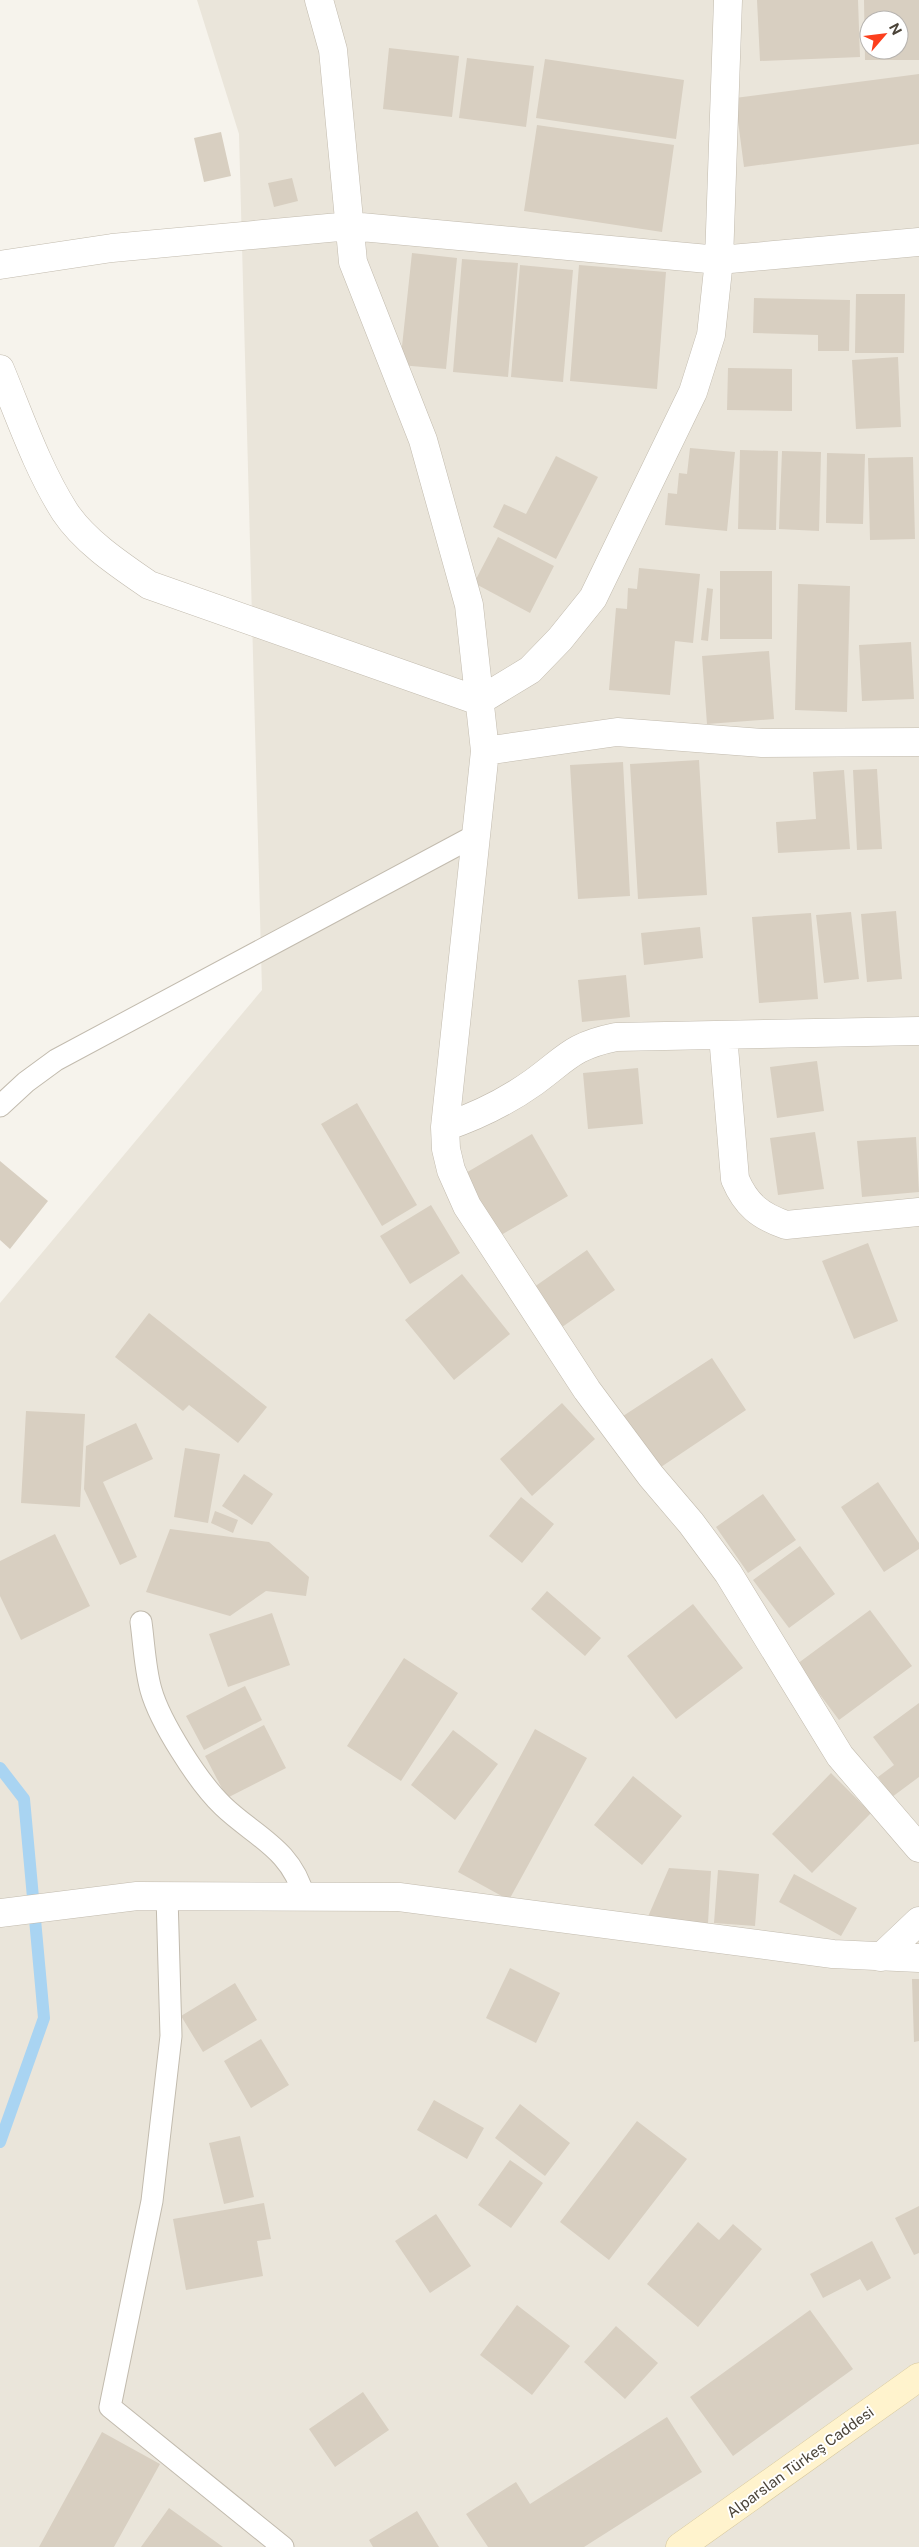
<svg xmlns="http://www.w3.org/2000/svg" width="919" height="2547" font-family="'Public Sans',sans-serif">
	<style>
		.residential { fill: #eae5da; fill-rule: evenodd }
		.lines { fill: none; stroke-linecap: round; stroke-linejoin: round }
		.stream { stroke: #a9d4f2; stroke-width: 12 }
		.building { fill: #d8cfc1; fill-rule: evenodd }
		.service-casing { stroke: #c2bbae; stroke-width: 23 }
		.minor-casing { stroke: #c2bbae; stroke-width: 29 }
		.secondary-casing { stroke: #d6c79b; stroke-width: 29 }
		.service { stroke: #fff; stroke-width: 21 }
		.minor { stroke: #fff; stroke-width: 28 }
		.secondary { stroke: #fff3cd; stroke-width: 28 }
		.labels { text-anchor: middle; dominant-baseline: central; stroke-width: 4; stroke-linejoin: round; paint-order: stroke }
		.street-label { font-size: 15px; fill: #4b4439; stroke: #fff }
	</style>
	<rect width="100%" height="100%" fill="#f6f3ec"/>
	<path class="residential" d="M197,0H919V2547H0V1303L262,990L239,134ZM869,20H899V50H869Z"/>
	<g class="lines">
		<path class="stream" d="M0,1768L24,1799L44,2018L0,2142"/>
	</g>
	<path class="building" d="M757,0H858L860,57L760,61Z
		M864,0H919V60H865ZM869,20H899V50H869Z
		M389,48L459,56L452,117L383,109Z
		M467,58L534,66L526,127L459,118Z
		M545,59L684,80L676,139L536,118Z
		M919,74V144L744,167L735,98Z
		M537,125L674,145L662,232L524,211Z
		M221,132L231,176L204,182L194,138Z
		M292,178L298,201L274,207L268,183Z
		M412,253L457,258L446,369L400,365Z
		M462,259L518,263L508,377L453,372Z
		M520,265L573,270L563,382L511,377Z
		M579,265L666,272L657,389L570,381Z
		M856,294H905L904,353H855Z
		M754,298L850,300L849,351H818V335L753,333Z
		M898,357L901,427L856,429L852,360Z
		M728,368L792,369V411L727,410Z
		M690,448L735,452L727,531L665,525L668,493L677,494L679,473L687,474Z
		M740,450L778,451L776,530L738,529Z
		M782,451L821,452L819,531L779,529Z
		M827,453L865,454L863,524L826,523Z
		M556,456L598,477L556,559L493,527L504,504L526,514Z
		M913,457L915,539L870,540L868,458Z
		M498,537L554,566L530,613L474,583Z
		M639,568L700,574L693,643L675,641L670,695L609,690L616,608L627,609L628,588L637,589Z
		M720,571H772V639H720Z
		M798,584L850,586L847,712L795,710Z
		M707,588L713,589L708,641L701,640Z
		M911,642L914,699L862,701L859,645Z
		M769,651L774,719L707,724L702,656Z
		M699,760L707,895L638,899L630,764Z
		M623,762L630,896L578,899L570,765Z
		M877,769L882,849L857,850L853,770Z
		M844,770L850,849L778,853L776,822L816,819L813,772Z
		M896,911L902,979L867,982L861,914Z
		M851,912L859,979L824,983L816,915Z
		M811,913L818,999L759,1003L752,917Z
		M700,927L703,958L644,965L641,933Z
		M626,975L630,1017L582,1022L578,980Z
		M817,1061L824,1111L777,1118L770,1067Z
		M638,1068L643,1124L588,1129L583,1073Z
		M357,1103L417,1205L382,1226L321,1124Z
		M815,1132L824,1189L778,1195L770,1138Z
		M532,1134L568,1196L496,1238L459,1177Z
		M916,1137L919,1192L862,1197L857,1141Z
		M0,1161L48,1201L10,1249L0,1240Z
		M431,1205L460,1253L410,1284L380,1236Z
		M868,1243L898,1321L854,1339L822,1261Z
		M587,1250L615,1290L555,1332L527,1292Z
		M462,1274L510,1334L454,1380L405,1320Z
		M149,1313L267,1407L238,1443L189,1405L183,1411L115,1357Z
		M712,1358L746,1410L655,1471L620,1418Z
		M562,1403L595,1439L532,1496L500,1459Z
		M26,1411L85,1414L80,1507L21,1503Z
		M136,1423L153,1459L103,1482L137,1557L120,1565L84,1489L86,1446Z
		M185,1448L220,1454L208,1523L174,1517Z
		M244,1474L273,1494L252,1525L222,1506Z
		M878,1482L919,1543V1549L884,1572L841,1507Z
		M763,1494L796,1540L748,1573L716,1527Z
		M521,1497L554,1524L522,1563L489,1536Z
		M215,1511L238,1520L233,1533L211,1523Z
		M170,1529L269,1542L309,1577L306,1596L266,1591L230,1616L146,1592Z
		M55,1534L90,1606L21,1640L0,1596V1561Z
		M800,1546L835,1594L789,1628L753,1580Z
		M547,1591L601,1638L585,1656L531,1609Z
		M693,1604L743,1668L676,1719L627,1656Z
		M870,1610L912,1666L839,1720L797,1664Z
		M272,1613L290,1665L228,1687L209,1634Z
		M404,1658L458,1693L401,1781L347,1746Z
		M245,1686L262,1720L204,1750L186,1716Z
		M919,1703V1777L892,1797L878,1777L894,1765L873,1737Z
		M264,1725L286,1768L227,1798L205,1756Z
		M535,1729L587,1758L509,1900L458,1872Z
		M453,1730L498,1764L455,1820L411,1785Z
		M831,1773L871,1813L812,1873L772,1834Z
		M633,1776L682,1816L642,1865L594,1825Z
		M669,1868L711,1871L708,1923L647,1919Z
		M718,1870L759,1874L755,1926L714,1923Z
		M794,1874L857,1908L841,1936L779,1902Z
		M510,1968L560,1993L536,2043L486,2018Z
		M912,1979H919V2041L914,2042Z
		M235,1983L257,2020L203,2052L181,2016Z
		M261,2039L289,2085L251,2108L224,2061Z
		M434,2100L484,2128L467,2159L417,2130Z
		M520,2104L570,2143L545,2176L495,2138Z
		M637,2121L687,2159L609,2260L560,2222Z
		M240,2136L254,2197L224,2204L209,2143Z
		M510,2160L543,2183L511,2228L478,2205Z
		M264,2203L271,2239L257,2241L263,2276L186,2290L173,2219Z
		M919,2206V2253L914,2255L895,2218Z
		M436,2214L471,2266L430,2293L395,2241Z
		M698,2222L719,2240L733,2224L762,2249L698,2327L647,2284Z
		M872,2241L891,2278L867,2291L860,2279L823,2298L810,2274Z
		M517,2305L570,2346L532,2395L480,2355Z
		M810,2310L853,2369L733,2456L690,2397Z
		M616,2326L658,2363L625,2399L584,2362Z
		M363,2392L389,2430L335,2467L309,2429Z
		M667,2417L702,2472L584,2547H488L466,2514L516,2482L530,2504Z
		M102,2432L160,2464L114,2547H39Z
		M169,2508L223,2547H141Z
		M417,2511L439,2547H373L369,2540Z"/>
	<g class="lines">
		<g class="service-casing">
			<path id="service" d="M0,1106L26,1082L56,1060L476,835
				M141,1622C144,1644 145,1669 151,1690C160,1722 198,1782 223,1806C254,1836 292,1849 304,1897
				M167,1896L171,2036L152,2201L110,2407L283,2547"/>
		</g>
		<g class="minor-casing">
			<path id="minor" d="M319,0L333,50L353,262L423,440L469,605L485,751L445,1127L446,1149L451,1170L467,1206L587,1390L651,1476L691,1523L728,1573L840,1756L919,1848
				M0,265L112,248L350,226L719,260L919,242
				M0,369C20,417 37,468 65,512C85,542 120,565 149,585L479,701L530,670L560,639L593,598L693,392L711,335L719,260L728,0
				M485,751L617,732L762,743L919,742
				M723,1035L735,1179C746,1205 760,1216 786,1225L919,1212
				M445,1127C477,1116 506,1102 534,1082C567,1058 572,1046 616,1037L919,1031
				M0,1913L137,1896L399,1897L833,1954L919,1958
				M881,1957L919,1921"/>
		</g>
		<g class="secondary-casing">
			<path id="secondary" d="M680,2547L919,2377"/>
		</g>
		<use href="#service" class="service"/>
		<use href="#minor" class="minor"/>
		<use href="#secondary" class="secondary"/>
	</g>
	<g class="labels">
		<g class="street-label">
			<text transform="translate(800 2462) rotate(-36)">Alparslan Türkeş Caddesi</text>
		</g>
	</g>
	<g transform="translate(884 35) rotate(62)"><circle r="24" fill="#ffffff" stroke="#b7b4b0"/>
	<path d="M0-4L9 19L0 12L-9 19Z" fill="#fc3f1d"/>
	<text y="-8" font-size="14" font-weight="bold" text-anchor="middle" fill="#4b4439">N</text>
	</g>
</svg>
